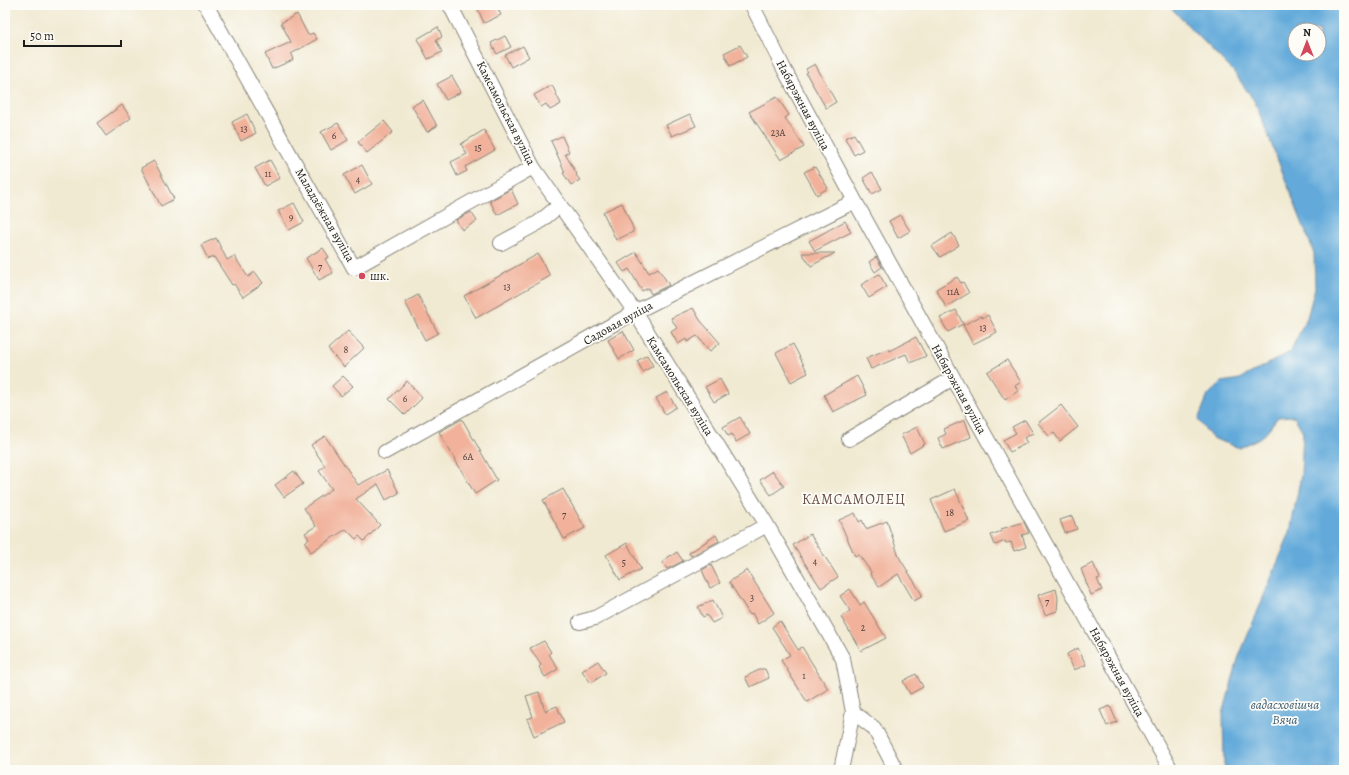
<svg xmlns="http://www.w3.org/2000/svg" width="1349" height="775" font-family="Alegreya,serif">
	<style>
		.water { fill: #64aada; stroke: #40637b; fill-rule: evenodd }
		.building { fill: #f1b19a }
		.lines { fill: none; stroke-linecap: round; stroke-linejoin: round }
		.minor-casing { stroke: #868378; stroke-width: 16 }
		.minor { stroke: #fff; stroke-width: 14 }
		.poi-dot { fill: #d1495b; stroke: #fdfcf7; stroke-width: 1.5 }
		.labels { text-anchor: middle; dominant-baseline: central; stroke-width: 3.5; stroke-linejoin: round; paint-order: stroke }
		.number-label { font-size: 10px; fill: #51413c }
		.street-label { font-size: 12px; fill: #1c1c1c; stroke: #fdfcf7 }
		.poi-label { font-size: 12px; fill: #1c1c1c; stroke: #fdfcf7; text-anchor: start }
		.water-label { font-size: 13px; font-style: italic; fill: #3c5c71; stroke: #fdfcf7 }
		.quarter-label { font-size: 14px; letter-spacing: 1px; fill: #675048; stroke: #fdfcf7 }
	</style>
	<rect width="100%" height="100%" fill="#fdfcf7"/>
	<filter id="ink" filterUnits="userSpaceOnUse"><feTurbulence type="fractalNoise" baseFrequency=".025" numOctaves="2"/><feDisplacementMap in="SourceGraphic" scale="8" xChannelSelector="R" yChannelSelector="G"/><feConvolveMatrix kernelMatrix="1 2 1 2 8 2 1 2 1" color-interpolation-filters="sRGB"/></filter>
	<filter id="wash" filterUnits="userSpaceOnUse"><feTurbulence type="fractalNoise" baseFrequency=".012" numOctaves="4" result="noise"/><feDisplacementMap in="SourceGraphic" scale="16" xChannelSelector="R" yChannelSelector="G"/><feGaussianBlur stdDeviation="0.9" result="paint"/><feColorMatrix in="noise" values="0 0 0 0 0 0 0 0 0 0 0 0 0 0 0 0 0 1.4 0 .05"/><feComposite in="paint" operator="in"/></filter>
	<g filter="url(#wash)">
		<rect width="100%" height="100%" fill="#f1ead3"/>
		<path class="water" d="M1168,5H1344V770H1226L1224,765L1223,714L1238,659L1290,532L1301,475L1303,432L1294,416L1278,417L1263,436L1240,448L1212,438L1198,420L1208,395L1222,382L1240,379L1290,352L1307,318L1315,288L1314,253L1255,102L1233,71ZM1295,30H1319V54H1295Z"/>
		<g id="blocks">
			<path class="building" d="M476,5H496L501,15L484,23Z
				M297,14L308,35L313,33L317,39L291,54L293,60L272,69L265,54L291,42L281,23Z
				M438,27L442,37L436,40L442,52L428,59L417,39Z
				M505,36L511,47L497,54L491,43Z
				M740,45L747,57L730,66L724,53Z
				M523,46L529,57L511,67L505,55Z
				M815,64L836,102L826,108L806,73L808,72L806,69Z
				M452,76L461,92L446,100L437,84Z
				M552,85L561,104L550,110L546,104L541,107L534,95Z
				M777,97L789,115L785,118L804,147L781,160L749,112Z
				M423,100L437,126L427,132L412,106Z
				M122,105L131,118L106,136L97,123Z
				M247,114L256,133L241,141L232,122Z
				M690,114L696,126L672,136L666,125Z
				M384,121L393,132L367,153L358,142Z
				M338,123L348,140L331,150L321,132Z
				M484,130L495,150L465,167L467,171L457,176L451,162L467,154L461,144Z
				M854,134L863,150L854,155L845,138Z
				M562,136L569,152L565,154L577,174L576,175L580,180L571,185L563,173L565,172L551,141Z
				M270,160L280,178L265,186L255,168Z
				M154,161L174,199L161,206L141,168Z
				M362,165L372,184L355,194L344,175Z
				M815,167L828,188L817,195L804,172Z
				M872,172L882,189L872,194L863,178Z
				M511,189L518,204L497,215L490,201Z
				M294,203L304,222L289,230L278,211Z
				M622,203L633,228V232L616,240L603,212Z
				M471,212L477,221L462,230L456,220Z
				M900,215L910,231L898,238L889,221Z
				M845,221L851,232L815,251L809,241Z
				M952,233L959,245L940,257L932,246Z
				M216,238L227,260L234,256L248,277L255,272L263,283L243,297L234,284L232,285L214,257L208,259L201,245Z
				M323,248L329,257L325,259L333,273L319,280L306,258Z
				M636,252L649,273L658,268L669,285L651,294L648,288L642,291L629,269L624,272L618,263Z
				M802,253H835L811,266Z
				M538,254L550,276L476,318L464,296Z
				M876,257L882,267L875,272L869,262Z
				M879,274L887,287L869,298L861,285Z
				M957,277L961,283L963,282L969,293L946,307L936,289Z
				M418,295L438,333L425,340L405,302Z
				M693,308L700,320L720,343L710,351L697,336L687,342L686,339L678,344L671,332L677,328L671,318Z
				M956,310L963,324L948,332L940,318Z
				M988,315L997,332L973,344L963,325L981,316L982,318Z
				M348,331L364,348L344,367L328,349Z
				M623,331L634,350L619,359L608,340Z
				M916,337L926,356L910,363L906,354L871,369L866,358L888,349L889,351Z
				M793,344L808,373L791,382L776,353Z
				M647,355L653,366L643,372L637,361Z
				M1007,360L1021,382L1015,386L1018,391L1005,400L987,372Z
				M343,376L353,386L341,396L332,386Z
				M857,376L867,395L833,412L824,395Z
				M720,379L728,394L714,402L705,387Z
				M407,381L422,398L405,415L389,399Z
				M667,392L676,407L665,414L656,398Z
				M1061,405L1078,427L1060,441L1054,433L1049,436L1038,423Z
				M740,417L750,434L736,442L732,434L728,436L723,427Z
				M462,419L497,480L475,494L439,432Z
				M965,420L971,437L943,449L938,438L946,434L944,429Z
				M1025,420L1033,433L1024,438L1027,443L1010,452L1003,440L1016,433L1012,427Z
				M917,427L925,444L910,453L901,435Z
				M325,436L358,485L387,470L399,493L386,500L378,484L356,499L380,525L364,541L359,536L356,539L346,529L311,552L305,542L309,539L305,533L316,526L304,508L332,489L319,471L325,466L311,445Z
				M294,471L303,484L284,497L275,485Z
				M773,471L784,486L771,495L760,480Z
				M563,489L585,528L564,539L543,500Z
				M955,489L969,521L944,531L931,500Z
				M855,513L859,522L862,520L866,529L887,521L899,557L923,596L914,601L898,574L879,587L870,574L871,572L859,555L855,556L839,520Z
				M1072,516L1077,529L1065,533L1060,520Z
				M1024,522L1029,533L1022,535L1026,547L1014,551L1011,542L1006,543L1005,541L995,545L991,535L1002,531L1001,529Z
				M810,534L838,577L821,588L793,545Z
				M716,535L719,541L691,556L689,553Z
				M627,543L641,569L620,580L606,555Z
				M677,552L683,561L667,569L662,562L670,555L671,556Z
				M1093,563L1100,578L1097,579L1102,590L1091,595L1081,569Z
				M711,565L720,583L710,588L702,570Z
				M747,570L774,613L758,624L752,613L750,615L729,582Z
				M850,589L860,605L864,602L886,638L861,651L841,617L850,611L840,596Z
				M1056,589L1058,598L1057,611L1045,615L1038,595Z
				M713,600L722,618L712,623L707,615L703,617L698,607Z
				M780,621L798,650L802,647L828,689L807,702L781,660L790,655L772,627Z
				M544,641L551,652L549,654L558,669L545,677L539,667L541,665L530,648Z
				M1078,648L1086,665L1074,670L1067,654Z
				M598,661L606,673L591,683L582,671Z
				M761,669H765L769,678L750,687L745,677Z
				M916,674L923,687L910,694L903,681Z
				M539,692L545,711L557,706L564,722L534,736L527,719L533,717L526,696Z
				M1110,706L1117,722L1107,726L1100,710Z"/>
		</g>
	</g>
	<g filter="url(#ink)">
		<use href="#blocks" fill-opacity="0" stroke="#868378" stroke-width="1"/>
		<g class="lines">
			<g class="minor-casing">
				<path id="minor" d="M206,5L354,268L533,167
					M450,5L533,167L635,312L767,525L843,659L853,712L874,728L896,770
					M752,5L785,71L855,201L1171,770
					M501,243L538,223L560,205
					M849,439L953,378
					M385,452L635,312L855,201
					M580,622L595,618L767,525
					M841,770L853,712"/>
			</g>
			<use href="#minor" class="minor"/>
		</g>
	</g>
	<circle class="poi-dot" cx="362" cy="276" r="4"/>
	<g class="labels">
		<g class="number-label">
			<text x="244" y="128">13</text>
			<text x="778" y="132">23А</text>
			<text x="334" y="135">6</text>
			<text x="478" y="147">15</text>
			<text x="268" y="173">11</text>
			<text x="358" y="179">4</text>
			<text x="291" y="216">9</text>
			<text x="320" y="266">7</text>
			<text x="507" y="286">13</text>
			<text x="953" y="291">11А</text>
			<text x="983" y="327">13</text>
			<text x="346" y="349">8</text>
			<text x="405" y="398">6</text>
			<text x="468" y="456">6А</text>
			<text x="950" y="512">18</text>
			<text x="564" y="514">7</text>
			<text x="815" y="561">4</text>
			<text x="624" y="562">5</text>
			<text x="752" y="597">3</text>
			<text x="1047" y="601">7</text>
			<text x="863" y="627">2</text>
			<text x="804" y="675">1</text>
		</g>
		<g class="street-label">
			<text transform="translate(803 105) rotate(62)">Набярэжная вуліца</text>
			<text transform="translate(506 113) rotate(63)">Камсамольская вуліца</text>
			<text transform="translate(325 215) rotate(60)">Маладзёжная вуліца</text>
			<text transform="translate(618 323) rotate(-29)">Садовая вуліца</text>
			<text transform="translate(680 386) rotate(58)">Камсамольская вуліца</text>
			<text transform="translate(959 389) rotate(61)">Набярэжная вуліца</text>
			<text transform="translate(1117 672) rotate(61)">Набярэжная вуліца</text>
		</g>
		<g class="poi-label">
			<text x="370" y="276">шк.</text>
		</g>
		<g class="water-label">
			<text x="1285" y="704">вадасховішча<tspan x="1285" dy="15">Вяча</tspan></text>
		</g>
		<g class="quarter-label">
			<text x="854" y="499">КАМСАМОЛЕЦ</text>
		</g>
	</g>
	<rect width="1349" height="775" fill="none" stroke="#fdfcf7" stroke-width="20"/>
	<g transform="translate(1307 42)"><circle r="19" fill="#fdfcf7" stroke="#a3a29f"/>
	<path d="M0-3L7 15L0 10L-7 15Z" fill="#d1495b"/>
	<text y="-6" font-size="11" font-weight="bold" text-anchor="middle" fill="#1c1c1c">N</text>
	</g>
	<path d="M24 40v6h97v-6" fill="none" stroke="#1c1c1c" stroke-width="2"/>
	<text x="30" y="40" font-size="12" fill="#1c1c1c" stroke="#fdfcf7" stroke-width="3" paint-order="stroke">50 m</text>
</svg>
